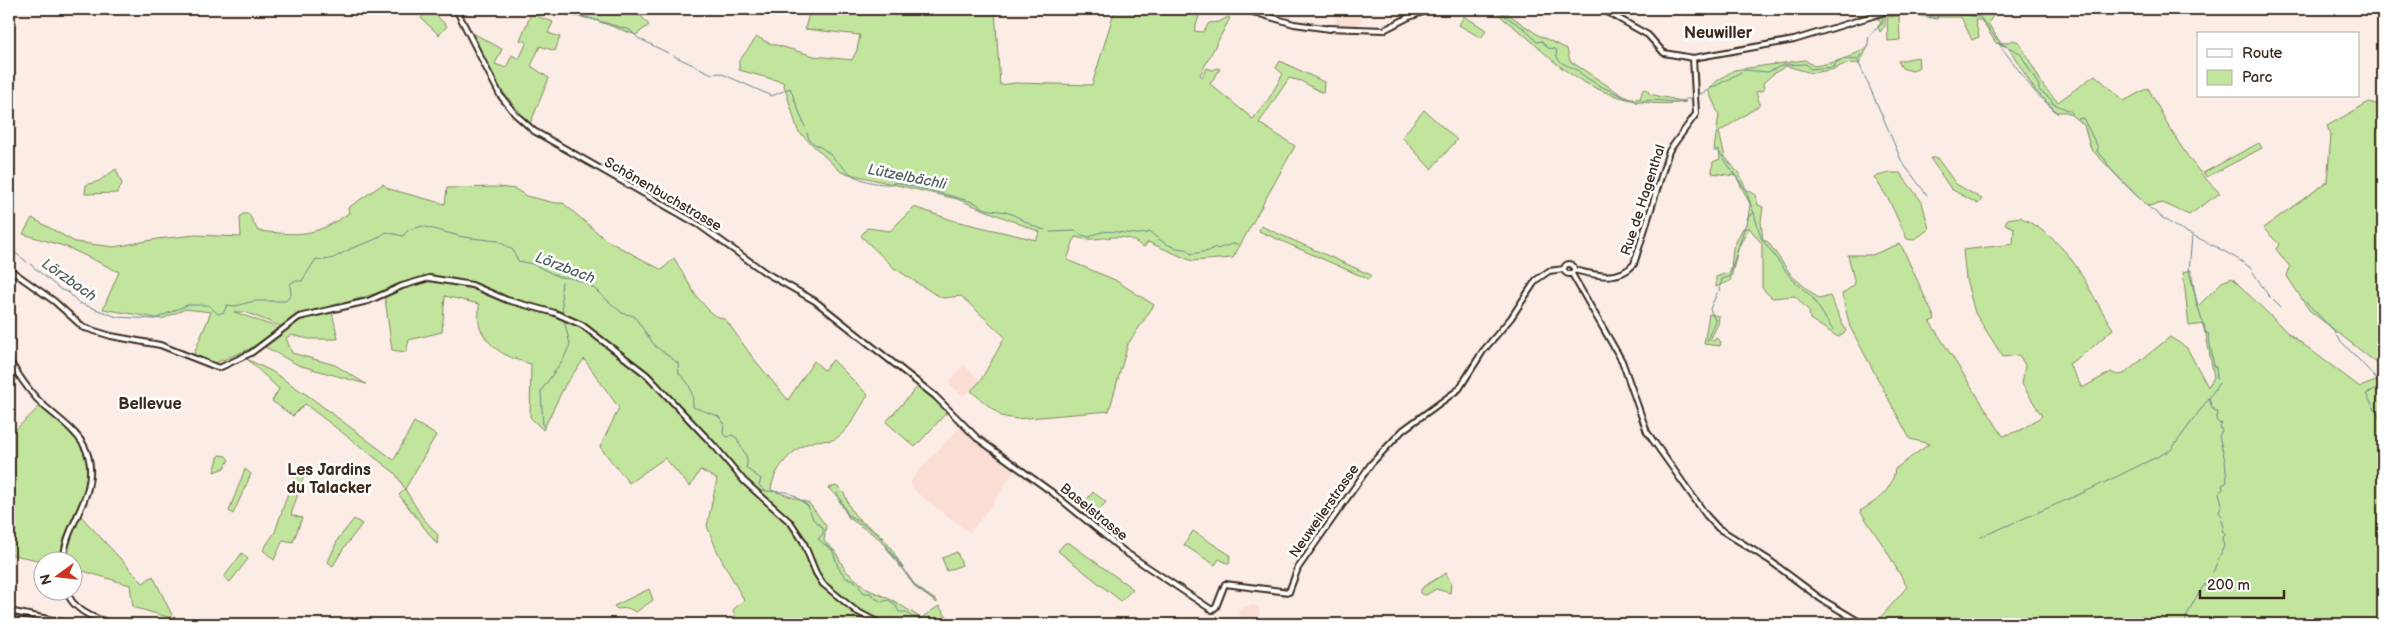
<svg xmlns="http://www.w3.org/2000/svg" width="2392" height="633" font-family="'Balsamiq Sans',sans-serif">
	<style>
		.built { fill: #faded4 }
		.green { fill: #c2e59e; stroke: #7e885e }
		.lines { fill: none; stroke-linecap: round; stroke-linejoin: round }
		.stream { stroke: #628690; stroke-width: 1 }
		.secondary-casing { stroke: #3b2a1e; stroke-width: 8 }
		.secondary { stroke: #fff; stroke-width: 4 }
		.labels { text-anchor: middle; dominant-baseline: central; stroke-width: 5; stroke-linejoin: round; paint-order: stroke }
		.street-label { font-size: 14px; fill: #3b2a1e; stroke: #fff }
		.water-label { font-size: 15px; font-style: italic; fill: #526060; stroke: #fff }
		.quarter-label { font-size: 16px; font-weight: bold; fill: #3b2a1e; stroke: #fff }
	</style>
	<rect width="100%" height="100%" fill="#fcece6"/>
	<filter id="ink" filterUnits="userSpaceOnUse"><feTurbulence type="fractalNoise" baseFrequency=".02" numOctaves="2"/><feDisplacementMap in="SourceGraphic" scale="10" xChannelSelector="R" yChannelSelector="G"/><feConvolveMatrix kernelMatrix="1 2 1 2 8 2 1 2 1" color-interpolation-filters="sRGB"/></filter>
	<g filter="url(#ink)">
		<path class="built" d="M1325,9H1346L1362,18L1355,31L1335,29L1336,17Z
			M964,365L979,379L972,390L963,396L948,383Z
			M963,424L1018,464L993,503L970,533L918,494L911,485V481L918,471Z
			M1251,605L1259,606L1260,616H1253L1255,621L1243,624L1238,610Z"/>
		<path class="green" d="M430,9L447,26L439,35L421,18Z
			M526,9H635L649,25L636,35L592,19L550,12L545,15Z
			M810,9H995L1000,85L1015,83L1092,85L1115,9H1198L1201,10L1194,31L1203,32L1209,23L1219,22L1228,17L1230,18L1200,75L1202,77L1207,68L1213,70L1217,68L1220,69L1210,84L1253,119L1268,100L1283,74L1276,68L1280,61L1324,82L1323,93L1301,81L1289,78L1259,123L1295,146L1233,258L1192,261L1148,242L1144,247C1137,244 1134,239 1126,238C1109,234 1094,243 1075,237L1067,260L1115,280L1154,305L1128,344L1109,411L1016,419L1001,416L971,391L981,380L1005,337L961,296L943,298L933,293L894,268L861,236L867,228L890,231L914,207L955,221L1036,240L1040,232L957,199L841,172L798,131L783,82L739,70V61L757,37L769,43L814,56L852,60L857,50L860,35L805,29Z
			M1494,9H1501L1538,35L1567,49L1570,61L1625,97L1640,99L1643,89L1648,90L1649,94L1686,102C1640,109 1593,93 1557,64C1547,56 1538,47 1528,38C1516,28 1504,21 1494,9Z
			M1892,9L1901,11L1902,14L1885,16V26L1880,32L1878,26L1881,23L1877,17Z
			M1938,9L1980,15L1989,12L1993,16L1988,23L2000,42L2005,43L2013,40L2019,42L2044,87L2058,102L2095,75L2124,101L2148,88C2169,127 2187,163 2220,193L2189,215L2163,203L2147,206L2091,149L2084,125L2067,112H2057L2035,90L2008,47L1996,43L1981,20H1975L1979,37L1972,40L1961,17H1929Z
			M531,14L553,22L548,33L560,37L555,51L540,46L531,66L549,78L530,124L499,87L477,46L479,44L471,32L502,49L495,64L506,68L512,55L519,59L527,42L520,40Z
			M1464,16L1486,30L1481,38L1459,25Z
			M1899,16L1900,40L1888,41L1887,17Z
			M1869,45L1859,64C1853,62 1840,64 1836,69L1812,73L1786,66L1773,74L1763,83L1764,90L1756,92L1760,105L1719,132L1725,157L1739,174L1746,189L1756,195L1758,205L1763,207L1761,222L1763,240L1768,242L1792,276L1819,299L1830,296L1846,331L1838,337L1810,319L1809,311L1795,296L1772,298L1762,288V244L1747,225L1750,204L1736,176L1712,173L1713,162L1720,159L1719,150L1714,149L1719,115L1708,90L1717,81L1734,70L1805,60L1814,66C1834,63 1854,57 1869,45Z
			M1918,57L1919,67L1912,71L1902,68L1898,61Z
			M2369,102L2383,106V368L2309,310L2287,276L2290,267L2276,249L2279,244L2263,228L2327,182L2331,135L2327,126Z
			M1424,110L1457,140L1431,169L1402,137Z
			M2259,143L2262,148L2207,177L2203,173Z
			M1930,158H1937L1956,184L1982,199L1978,204L1951,189Z
			M116,169L122,184L117,193L85,194L86,185L99,181Z
			M1889,173H1900L1922,202L1929,229L1914,240L1907,239L1889,200L1874,177Z
			M383,184L389,189L445,204L447,188L499,187L515,189L526,196L555,203H563L606,240L662,270L674,258L696,296L712,314L726,320L753,358L788,400L814,361L824,370L833,360L868,395C859,409 850,430 835,439C829,442 819,439 812,442C792,448 773,470 771,490L809,503L826,526L824,541L835,551L845,570L867,589L894,601L921,618L939,606L945,615L959,624H738L733,610L744,600L718,553L707,526L717,479L700,470L690,487L665,458L629,483L600,447L619,408L584,359L565,385L543,430L530,417L531,364C509,358 491,351 480,328C478,322 479,311 479,304L445,296L442,332L409,340L406,352L392,350L384,291L331,307L338,339H309L291,335L286,338L292,353L335,365L366,384L298,365L265,347L277,338L280,326L245,312H234L276,327V330L259,345L213,364L193,356L211,312L185,309L162,319L103,309L119,272L67,247L23,234L32,218L75,242L114,247L157,239L196,235L241,237L240,217L243,214H249L258,231C300,235 313,238 349,213L348,208Z
			M2020,217C2075,245 2082,281 2113,329L2089,350L2069,364L2082,388L2111,372L2117,375L2124,374L2170,337L2187,348L2208,387L2214,377L2204,324L2189,326L2183,272L2191,270L2197,307L2222,282L2232,278L2288,333L2360,387L2376,381L2383,375V624H1875L1907,587L1885,548L1860,511C1878,500 1892,491 1895,469L1929,444L1910,439L1850,327L1842,294L1855,284L1848,255H1872L1899,244L1902,247L1935,319L1930,322L2003,436L2021,430L2042,416L2022,384L2025,365L2019,355L2003,357L1975,313L1966,279L1963,250L2013,244L2014,228L2005,224L2007,219Z
			M1261,226L1371,275L1368,279L1259,231Z
			M1743,228H1748V230L1739,246L1730,281L1716,287V277L1727,273L1731,269L1733,248Z
			M1709,314L1719,316L1718,324L1710,340L1714,341L1716,338L1721,342L1720,346L1704,344Z
			M247,359L271,371L310,397L394,460L414,422L436,435L405,489L422,517L438,535L437,544L399,495L405,489L395,473L305,404L293,416L272,401L279,389Z
			M920,384L949,410L915,447L886,422Z
			M39,407C84,441 99,455 77,512L143,583L153,576L172,615L171,618L133,607L130,585L73,568L72,560L42,561L9,554V436Z
			M219,455L226,456L229,460L224,468L214,472Z
			M245,469L251,474L233,514L229,511Z
			M296,469L304,475L291,515L302,518L293,542L283,540L274,560L263,550L275,532Z
			M836,486C847,492 846,502 852,511C859,523 875,528 884,539C896,553 903,571 915,585C921,591 930,596 937,601V603L916,588L880,539L849,518L836,495L828,488Z
			M1093,492L1106,502L1089,521L1077,512Z
			M354,519L362,524L343,549L333,566L328,562L338,539Z
			M1193,531L1230,555L1229,564L1219,559L1215,565L1184,545Z
			M1065,543H1069L1133,589L1121,601L1058,551Z
			M957,552L962,565L947,571L942,558Z
			M242,553L248,559L230,582L224,577Z
			M1446,573L1451,583L1450,593L1436,589L1426,595L1421,594V590L1423,587Z
			M649,589L653,600L636,612L628,608L617,609L614,606Z"/>
		<g class="lines">
			<path class="stream" d="M525,9H532
				M557,9L630,30L638,38L668,53
				M1499,9L1505,16L1525,29L1537,42L1542,41L1548,48L1556,49L1557,57C1561,65 1568,65 1575,69C1579,71 1581,74 1584,76C1593,83 1623,98 1633,99L1637,103C1647,98 1662,101 1673,102C1680,103 1686,99 1693,97
				M1998,42L2020,53L2039,86V90L2052,100V103L2070,111L2078,119L2083,118L2098,148L2097,152C2105,156 2108,167 2114,173C2133,193 2152,212 2176,227
				M1999,44L2035,92L2058,114
				M1863,52L1868,44L1869,35L1882,24L1883,16L1900,12L1937,19L1939,13H1944L1980,17L1997,40
				M674,56L712,74L720,73L772,96L790,88L805,127
				M1858,61L1889,131
				M1697,96L1745,70L1768,72L1783,65L1806,64L1810,69L1834,67L1836,62L1846,59L1858,60L1861,54
				M807,133C809,143 814,143 822,148C836,157 845,174 861,179C867,182 880,184 887,184C891,184 895,182 899,183C925,190 950,195 976,203C983,211 996,210 1006,212C1020,216 1030,227 1045,230
				M1890,134L1902,162L1927,195
				M1714,151H1718
				M1754,213L1761,238L1791,278L1812,297L1833,330
				M2177,227C2202,241 2229,251 2252,269
				M1050,232L1075,231L1081,235L1090,237C1109,224 1130,239 1150,232C1159,241 1174,250 1187,249L1191,254L1209,251L1215,247L1217,249L1232,244H1238
				M2192,236L2189,271L2205,333H2208L2214,366L2216,367L2217,379
				M9,248L27,262
				M30,264L61,290L68,292L79,303L117,317L155,319L187,305H208L218,314L224,312L227,305L236,306L254,301H286L291,295L290,284L294,281H302L316,259C333,263 341,252 355,247C368,242 375,241 386,232L403,236L408,230L422,226L463,237L498,241L513,250L518,261L533,264L559,277L572,278L590,285L622,313L634,316L655,346L678,363L679,374C691,383 693,393 693,407L718,416L724,423L723,434L728,437L732,435L737,438C740,449 751,456 746,468L761,479L759,485L765,491L787,492L795,496L808,506L813,519L823,528V534L818,539L833,551L838,567L846,578L854,580L864,593H871L873,597L882,602L888,600L895,604L899,612H906L912,617H916L923,622L930,617L943,624
				M2253,272L2268,295L2280,307
				M561,290L562,282
				M1719,291L1722,279L1729,277L1748,217L1754,213L1746,191L1720,153
				M561,292L563,312
				M2306,302L2336,333
				M2336,336L2382,384L2383,386L2366,394L2383,423
				M1707,341L1715,320L1710,309L1717,293
				M2219,383L2209,398L2212,408L2218,413L2216,420L2220,424L2222,423L2220,427L2222,431L2219,436L2225,460L2227,482L2222,485L2223,489L2219,493L2222,504L2219,512L2222,516
				M543,426L541,391L564,358L570,344L564,320
				M837,493L848,515L878,534L916,587L933,600
				M1981,537L2087,491L2171,450L2209,398
				M2213,572L2224,546L2222,538L2226,534L2222,531L2224,527L2222,520
				M2185,624C2185,613 2204,583 2211,577"/>
			<g class="secondary-casing">
				<path id="secondary" d="M456,9L500,95L515,114L534,131L699,225L766,273L815,301L935,396L977,438L1053,493L1125,552L1212,610L1216,607L1225,584L1289,592L1298,568L1371,464L1403,430L1459,389L1483,351L1511,318L1536,280L1549,271L1564,269
					M1243,9L1294,24L1330,29
					M1602,9L1648,35L1664,53L1693,58
					M1328,28L1384,30L1409,17L1432,9
					M1693,58L1794,40L1879,14L1889,9
					M1564 269a5 5 0 1 1 10 0a5 5 0 1 1-10 0Z
					M9,269L54,301L84,328
					M1574,270C1594,275 1619,282 1634,264L1669,151L1696,114L1693,58
					M1572,274L1622,361L1647,432L1706,515L1718,528L1769,560L1821,599L1863,624
					M82,327L111,336L160,345L219,368L251,353L299,317L368,301L402,286L429,278L472,285L507,300L555,313L582,325L647,375L717,449L744,481L791,523L803,541L816,573L823,584L856,611L881,624
					M9,360C18,374 27,389 39,401C67,428 99,441 88,488C82,513 64,534 64,560
					M66,590C73,611 96,620 116,624
					M9,611L72,624"/>
			</g>
			<use href="#secondary" class="secondary"/>
		</g>
	</g>
	<g class="labels">
		<g class="street-label">
			<text transform="translate(663 194) rotate(30)">Schönenbuchstrasse</text>
			<text transform="translate(1643 200) rotate(-72)">Rue de Hagenthal</text>
			<text transform="translate(1324 511) rotate(-55)">Neuweilerstrasse</text>
			<text transform="translate(1094 512) rotate(39)">Baselstrasse</text>
		</g>
		<g class="water-label">
			<text transform="translate(907 177) rotate(11)">Lützelbächli</text>
			<text transform="translate(565 268) rotate(21)">Lörzbach</text>
			<text transform="translate(69 280) rotate(35)">Lörzbach</text>
		</g>
		<g class="quarter-label">
			<text x="1718" y="33">Neuwiller</text>
			<text x="150" y="404">Bellevue</text>
			<text x="329" y="470">Les Jardins<tspan x="329" dy="18">du Talacker</tspan></text>
		</g>
	</g>
	<rect width="2392" height="633" fill="none" stroke="#fff" stroke-width="30"/>
	<rect x="15" y="15" width="2362" height="603" fill="none" stroke="#3b2a1e" stroke-width="2" filter="url(#ink)"/>
	<rect x="2197" y="32" width="162" height="65" fill="#ffffff" stroke="#b1aaa5"/>
	<rect x="2207" y="49" width="25" height="8" fill="#ffffff" stroke="#b1aaa5"/>
	<text x="2242" y="58" font-size="15" fill="#3b2a1e">Route</text>
	<rect x="2207" y="70" width="25" height="15" fill="#c2e59e" stroke="#b1aaa5"/>
	<text x="2242" y="82" font-size="15" fill="#3b2a1e">Parc</text>
	<g transform="translate(58 576) rotate(255)"><circle r="24" fill="#ffffff" stroke="#b1aaa5"/>
	<path d="M0-4L9 19L0 12L-9 19Z" fill="#c8321e"/>
	<text y="-8" font-size="14" font-weight="bold" text-anchor="middle" fill="#3b2a1e">N</text>
	</g>
	<path d="M2200 590v8h84v-8" fill="none" stroke="#3b2a1e" stroke-width="2.5"/>
	<text x="2207" y="590" font-size="15" fill="#3b2a1e" stroke="#ffffff" stroke-width="4" paint-order="stroke">200 m</text>
</svg>
